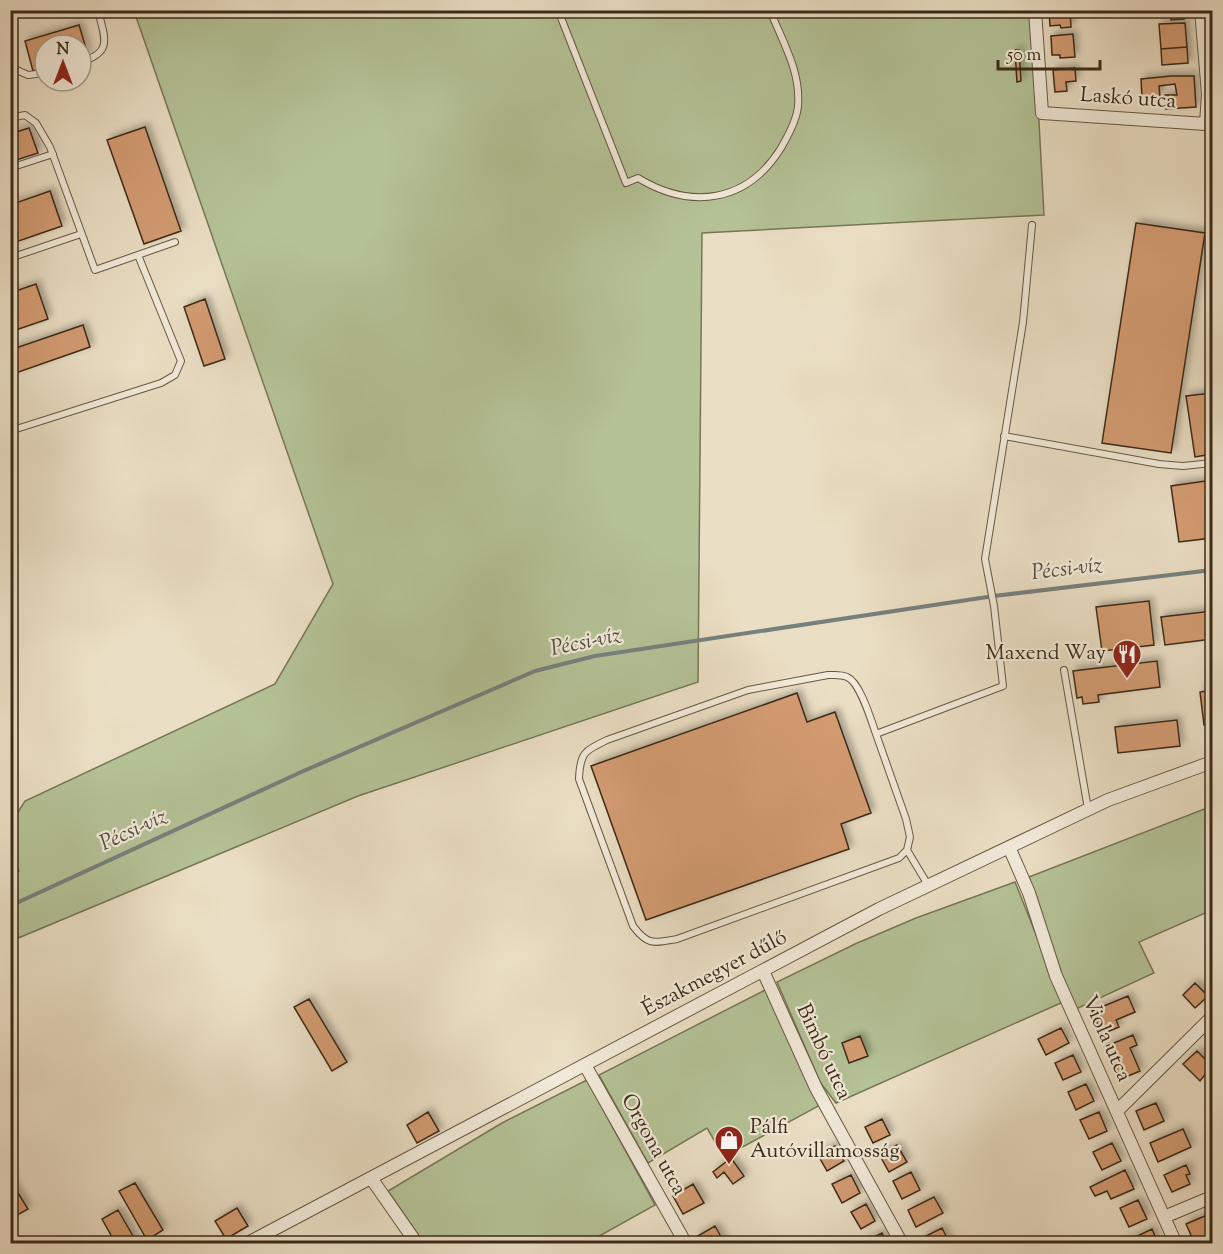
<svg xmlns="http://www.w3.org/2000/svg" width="1223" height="1254" font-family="'Sorts Mill Goudy',serif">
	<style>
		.green { fill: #b4c296; stroke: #787657; stroke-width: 1.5 }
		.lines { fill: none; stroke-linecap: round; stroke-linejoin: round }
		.stream { stroke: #77807d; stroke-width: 4 }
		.building { fill: #d39b72; stroke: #3c2a18; stroke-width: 1.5; filter: url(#shadow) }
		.lane-casing { stroke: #685743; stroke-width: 8 }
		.street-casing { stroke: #685743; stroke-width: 14 }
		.lane { stroke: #f1ead9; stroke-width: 6 }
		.street { stroke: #f1ead9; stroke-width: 12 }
		.labels { text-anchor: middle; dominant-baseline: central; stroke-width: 4.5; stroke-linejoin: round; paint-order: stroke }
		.street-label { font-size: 21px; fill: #3c2a18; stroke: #f1ead9 }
		.poi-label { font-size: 21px; fill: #3c2a18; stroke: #f1ead9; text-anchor: end }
		.water-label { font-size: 22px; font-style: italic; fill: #544e42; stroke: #f1ead9 }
	</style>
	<defs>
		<filter id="shadow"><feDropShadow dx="4" dy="-4" stdDeviation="3" flood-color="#0004"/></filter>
	</defs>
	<rect width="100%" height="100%" fill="#eadec4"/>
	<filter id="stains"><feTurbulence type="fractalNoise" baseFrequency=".00333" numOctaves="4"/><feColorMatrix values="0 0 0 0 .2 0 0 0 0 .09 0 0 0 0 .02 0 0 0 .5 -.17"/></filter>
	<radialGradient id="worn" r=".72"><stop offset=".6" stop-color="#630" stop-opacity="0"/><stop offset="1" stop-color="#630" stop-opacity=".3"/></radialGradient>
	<path class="green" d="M134,11H1030L1039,122L1044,215L702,233L698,682L358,796L11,941V875L19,871L11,854V823L25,801L275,684L333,584Z
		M1212,806V910L1139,942L1154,973L1076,1009L1053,952L1029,877Z
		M1015,882L1063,1002L836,1103L820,1082L777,982L855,944L916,918Z
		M767,989L824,1103L724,1157L707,1128L648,1163L599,1075Z
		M587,1080L655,1205L587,1243H424L388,1191L502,1123Z"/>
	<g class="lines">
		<path class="stream" d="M10,906L299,773L535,671L595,656L994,596L1212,570"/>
	</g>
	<path class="building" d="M1049,10H1070L1071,27L1061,28L1060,25L1050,26Z
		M1153,10H1184V19L1171,20V12L1154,13Z
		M1185,23L1187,47L1161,49L1159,24Z
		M79,25L88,55L81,57V45H45V67L33,71L25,41Z
		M1073,34L1075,57L1060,58V55H1052L1051,36Z
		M1187,47L1188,63L1162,65L1161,49Z
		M1015,50H1019L1021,81L1017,82Z
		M1075,68L1076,81L1066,82L1067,91L1055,92L1053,70Z
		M1171,76H1194L1196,107L1166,109L1165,95H1177L1175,84L1159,86L1160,97L1142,98L1141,79Z
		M145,127L181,231L144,244L107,140Z
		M29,128L38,153L10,162V134Z
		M50,191L62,226L10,244V205Z
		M1136,223L1205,233L1171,453L1102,443Z
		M36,284L48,319L10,332V293Z
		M205,299L225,359L204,366L184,307Z
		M83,325L90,347L10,375V350Z
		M1212,393V454L1195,457L1186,396Z
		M1212,480V538L1179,542L1171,486Z
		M1149,601L1154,645L1102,651L1096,607Z
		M1212,611V639L1165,645L1161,617Z
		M1157,661L1160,687L1098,695L1099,702L1083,704L1082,697L1077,698L1073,671Z
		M1212,690V724L1204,725L1200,692Z
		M797,693L807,722L835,712L871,813L841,824L849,849L646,920L591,766Z
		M1177,720L1180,746L1118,753L1115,727Z
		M1195,983L1208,996L1195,1008L1183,995Z
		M1128,996L1135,1012L1116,1020L1119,1027L1102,1034L1092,1011Z
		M309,999L347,1062L332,1071L294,1007Z
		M1061,1028L1069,1043L1046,1055L1038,1039Z
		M1133,1035L1137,1045L1130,1048L1140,1071L1121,1079L1107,1046Z
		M860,1036L868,1056L849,1063L842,1043Z
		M1197,1051L1212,1066L1200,1081L1183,1064Z
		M1073,1055L1081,1072L1063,1080L1055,1063Z
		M1086,1084L1094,1101L1076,1110L1068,1092Z
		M1156,1103L1164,1121L1144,1130L1136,1111Z
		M428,1112L439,1131L417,1143L407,1125Z
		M1099,1112L1107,1131L1089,1139L1080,1120Z
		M882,1119L890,1135L873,1143L865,1127Z
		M1183,1129L1191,1147L1158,1162L1150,1143Z
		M1112,1143L1121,1161L1102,1170L1093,1152Z
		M897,1145L907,1162L889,1172L879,1154Z
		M835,1146L844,1161L827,1171L818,1155Z
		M731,1158L744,1176L733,1184L724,1172L717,1178L713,1172Z
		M1186,1165L1190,1174L1186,1175L1190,1184L1172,1192L1164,1175Z
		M1125,1170L1134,1189L1111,1199L1107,1191L1095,1196L1090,1187Z
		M911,1172L920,1190L902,1199L893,1181Z
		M851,1175L860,1193L842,1203L832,1184Z
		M10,1180L28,1209L10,1219Z
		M135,1183L163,1230L147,1240L119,1191Z
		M693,1184L704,1203L683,1214L673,1196Z
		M934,1197L943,1213L916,1227L908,1210Z
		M1138,1200L1147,1219L1129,1227L1120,1208Z
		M866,1204L875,1221L861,1229L851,1212Z
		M237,1208L248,1226L226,1239L215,1221Z
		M118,1210L137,1243L135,1244H116L102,1219Z
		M1212,1213V1234L1194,1242L1186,1224Z
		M715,1226L725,1244H700L696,1237Z
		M942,1228L950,1244H925L922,1238Z
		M1152,1229L1157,1241L1152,1244H1121Z
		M882,1233L887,1244H862V1243Z"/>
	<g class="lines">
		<g class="lane-casing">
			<path id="lane" d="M558,10L626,183L638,178C691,210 747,203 781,148C788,136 797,119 798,106C801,71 782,41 770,10
				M81,62C114,52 104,37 98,10
				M10,67L28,75L45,73
				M10,118L25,115L36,123L50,147L95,270L175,242
				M10,168L53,154
				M10,258L81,234
				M10,431L161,383L175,375L181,361L138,255
				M1004,436L1159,464L1183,466L1212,463
				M1064,670L1088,809
				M876,734L906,819L910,837L907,850L899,858L677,939C654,943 648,946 633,926L579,779C580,753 584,751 607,740L748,690L828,675C834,675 841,674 847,677C860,682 871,720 876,734L1003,686L994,606L985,559L1023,322L1032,225
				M907,850L928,885"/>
		</g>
		<g class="street-casing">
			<path id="street" d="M1035,10L1042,113L1206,124L1208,94L1201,10
				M1009,847L1029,893L1056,976L1176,1244
				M763,971L816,1088L902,1244
				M585,1065L686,1244
				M1117,1111L1212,1017
				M371,1178L417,1244
				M1164,1217L1212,1197
				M246,1244L879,909L1108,800L1212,762"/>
		</g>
		<use href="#lane" class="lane"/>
		<use href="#street" class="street"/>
	</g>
	<defs>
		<g id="restaurant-pin" transform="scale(1.5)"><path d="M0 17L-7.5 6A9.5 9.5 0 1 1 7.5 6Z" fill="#8f2418" stroke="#f1ead9"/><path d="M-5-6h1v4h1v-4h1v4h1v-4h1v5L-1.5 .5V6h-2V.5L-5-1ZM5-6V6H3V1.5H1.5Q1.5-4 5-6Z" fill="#fff"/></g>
		<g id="shop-pin" transform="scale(1.5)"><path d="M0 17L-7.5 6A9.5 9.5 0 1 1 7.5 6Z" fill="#8f2418" stroke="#f1ead9"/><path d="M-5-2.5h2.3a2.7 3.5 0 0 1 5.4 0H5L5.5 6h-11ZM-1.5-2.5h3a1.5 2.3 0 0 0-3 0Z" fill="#fff"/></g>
	</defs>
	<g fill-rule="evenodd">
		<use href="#restaurant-pin" x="1127" y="654"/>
		<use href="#shop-pin" x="729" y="1140"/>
	</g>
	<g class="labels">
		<g class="street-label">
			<text transform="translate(1128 99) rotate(4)">Laskó utca</text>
			<text transform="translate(715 974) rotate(-28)">Északmegyer dűlő</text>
			<text transform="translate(1106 1039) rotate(66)">Viola utca</text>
			<text transform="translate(823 1052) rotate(65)">Bimbó utca</text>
			<text transform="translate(653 1145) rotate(61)">Orgona utca</text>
		</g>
		<g class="poi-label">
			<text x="1106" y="654">Maxend Way</text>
			<text x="750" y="1128" text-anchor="start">Pálfi<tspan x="750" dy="24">Autóvillamosság</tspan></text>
		</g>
		<g class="water-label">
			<text transform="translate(1067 570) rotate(-7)">Pécsi-víz</text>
			<text transform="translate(586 643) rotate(-12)">Pécsi-víz</text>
			<text transform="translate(134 831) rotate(-25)">Pécsi-víz</text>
		</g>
	</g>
	<rect width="1223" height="1254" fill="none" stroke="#eadec4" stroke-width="36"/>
	<rect x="12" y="12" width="1199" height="1230" fill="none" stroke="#3c2a18" stroke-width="3"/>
	<rect x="18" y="18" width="1187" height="1218" fill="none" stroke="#3c2a18" stroke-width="1.5"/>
	<g transform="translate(63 63)"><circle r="28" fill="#f1ead9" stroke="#a99d8c" stroke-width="1.5"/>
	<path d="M0-4.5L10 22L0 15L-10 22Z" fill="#8f2418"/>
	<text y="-9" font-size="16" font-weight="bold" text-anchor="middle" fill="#3c2a18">N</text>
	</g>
	<path d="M998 60v9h102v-9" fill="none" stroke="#3c2a18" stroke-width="3"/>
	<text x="1007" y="60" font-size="18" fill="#3c2a18" stroke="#f1ead9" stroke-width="4.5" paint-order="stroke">50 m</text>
	<rect width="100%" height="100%" filter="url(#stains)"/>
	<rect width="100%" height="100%" fill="url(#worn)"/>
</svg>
